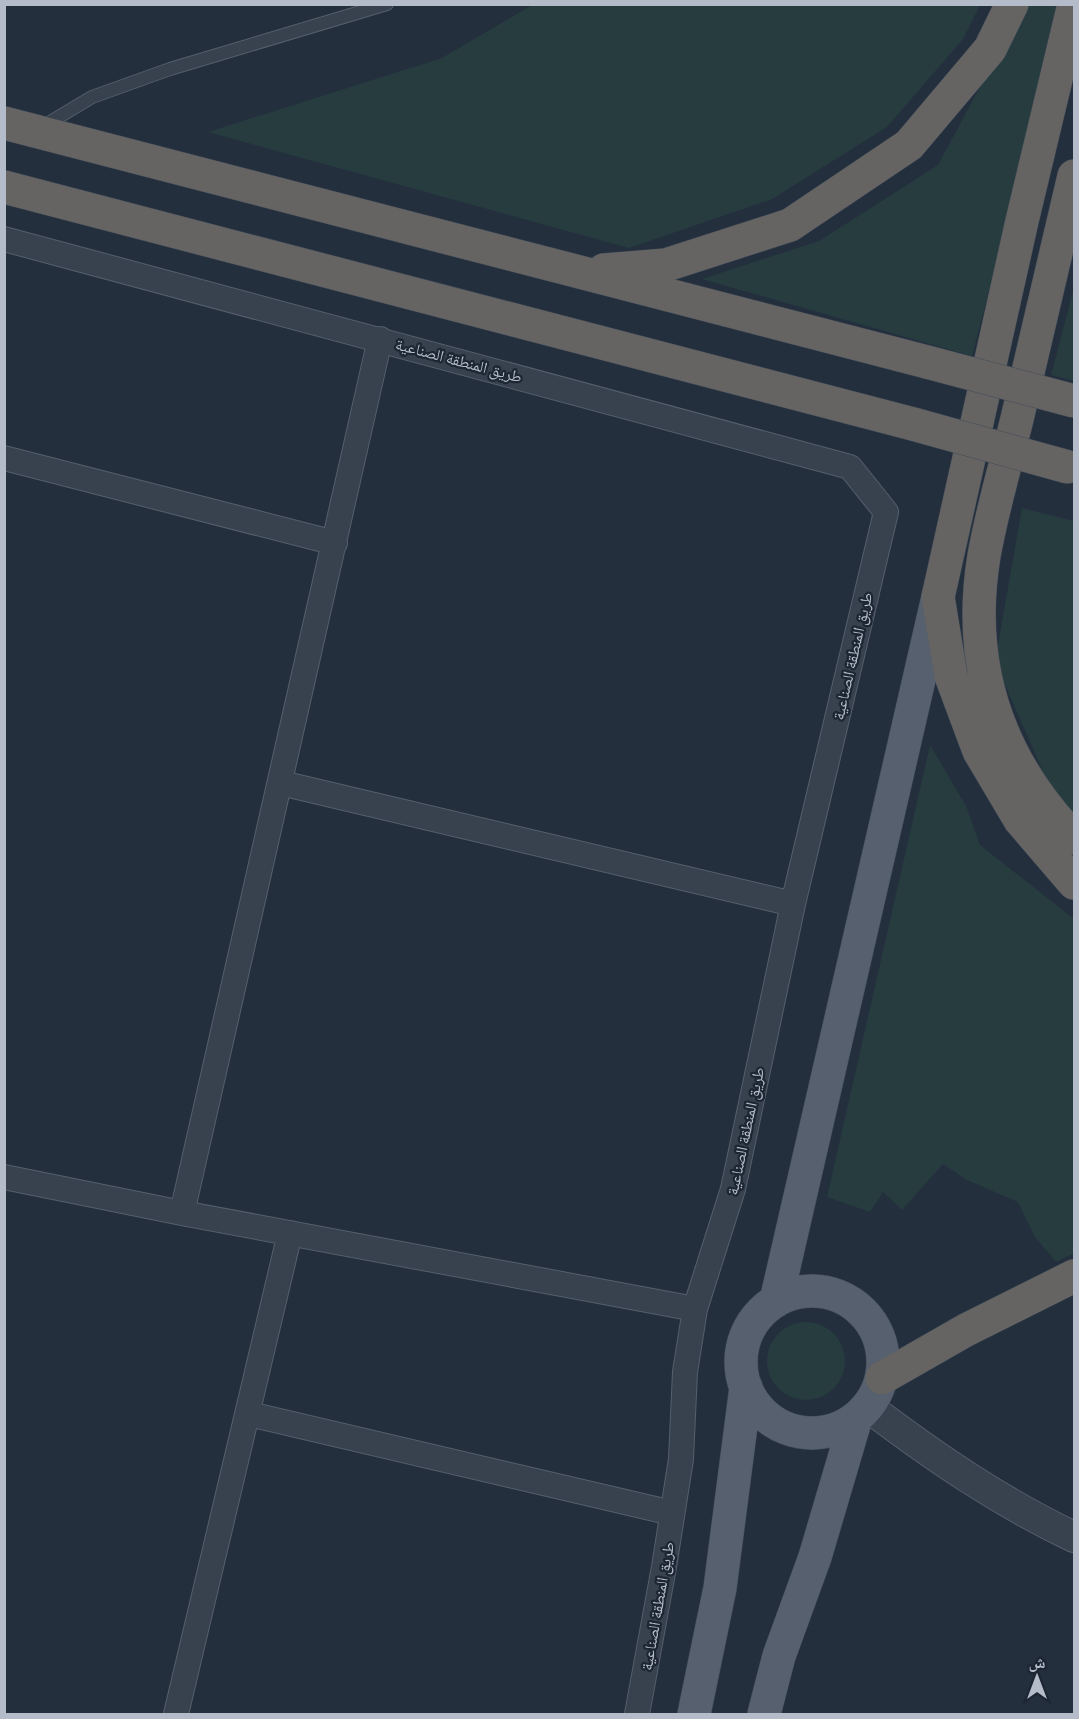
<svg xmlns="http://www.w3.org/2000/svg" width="1079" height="1719" font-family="Manrope,'Noto Naskh Arabic',sans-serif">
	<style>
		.green { fill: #263c3f }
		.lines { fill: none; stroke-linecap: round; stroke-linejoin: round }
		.service-casing { stroke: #565f6c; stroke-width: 14 }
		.minor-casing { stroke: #565f6c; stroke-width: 26 }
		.tertiary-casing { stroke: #565f6c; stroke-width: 32 }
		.primary-casing { stroke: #414a57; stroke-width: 34 }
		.trunk-casing { stroke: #434c59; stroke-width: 34 }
		.service { stroke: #38414e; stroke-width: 12 }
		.minor { stroke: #38414e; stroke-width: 24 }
		.tertiary { stroke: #38414e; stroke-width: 30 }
		.primary { stroke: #56606e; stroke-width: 33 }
		.trunk { stroke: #656462; stroke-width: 33 }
		.trunk-bridge-casing { stroke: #434c59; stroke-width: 34; stroke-linecap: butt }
		.trunk-bridge { stroke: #656462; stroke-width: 33 }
		.labels { text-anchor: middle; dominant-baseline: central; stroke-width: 4.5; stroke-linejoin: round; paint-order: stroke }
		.street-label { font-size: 16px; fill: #b4bcc9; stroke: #1d2633 }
	</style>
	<rect width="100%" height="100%" fill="#242f3e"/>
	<path class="green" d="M532,5V4L980,5L963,39L887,127L772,199L629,248L208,132L442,58Z
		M1024,5H1064L972,356L702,279L819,241L938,165Z
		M1074,288V381L1051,375Z
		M1022,508L1074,521V815L1055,799L995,662Z
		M930,745L966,806L980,845L1074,919V1253L1056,1262L1035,1237L1018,1202L967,1180L943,1164L902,1210L883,1192L870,1212L827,1197Z
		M767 1361a39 39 0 1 1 78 0a39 39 0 1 1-78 0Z"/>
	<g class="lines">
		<g class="service-casing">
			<path id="service" d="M42,127L92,97L170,69L387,4"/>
		</g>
		<g class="minor-casing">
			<path id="minor" d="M4,239L850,467L886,512L793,904L733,1189L695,1309L685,1372L681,1459L664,1567L637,1714
				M4,458L335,543
				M281,783L793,904
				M4,1177L182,1213L695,1309
				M182,1213L380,339
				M249,1414L672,1513
				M176,1714L290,1233"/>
		</g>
		<g class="tertiary-casing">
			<path id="tertiary" d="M867,1406C933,1456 1000,1502 1074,1537"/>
		</g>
		<g class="primary-casing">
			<path id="primary" d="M741 1362a71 71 0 1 1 142 0a71 71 0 1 1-142 0Z
				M776,1301L938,597
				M694,1714L720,1588L746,1387
				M764,1714L779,1656L815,1557L856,1418"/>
		</g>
		<g class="trunk-casing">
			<path id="trunk" d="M1074,4L1022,221L938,597L951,676L979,751L1020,820L1074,883
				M4,123L927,362
				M1074,176C1055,257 1036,338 1017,419C1006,464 992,510 984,556C966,665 998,759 1074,838
				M4,187L913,424
				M604,270L666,265L790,225L909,145L990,49L1012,4
				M882,1378L966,1330L1074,1276"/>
		</g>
		<use href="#service" class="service"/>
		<use href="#minor" class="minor"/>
		<use href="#tertiary" class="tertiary"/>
		<use href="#primary" class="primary"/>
		<use href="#trunk" class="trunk"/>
		<g class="trunk-bridge-casing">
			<path id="trunk-bridge" d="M927,362L1074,401
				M913,424L1068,467"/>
		</g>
		<use href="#trunk-bridge" class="trunk-bridge"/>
	</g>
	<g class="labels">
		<g class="street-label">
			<text transform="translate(459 360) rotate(15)">طريق المنطقة الصناعية</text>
			<text transform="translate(852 656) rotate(-77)">طريق المنطقة الصناعية</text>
			<text transform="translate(745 1131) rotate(-78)">طريق المنطقة الصناعية</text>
			<text transform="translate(657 1606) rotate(-80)">طريق المنطقة الصناعية</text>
		</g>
	</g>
	<rect width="1079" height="1719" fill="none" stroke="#b4bcc9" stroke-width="12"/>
	<g transform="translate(1037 1677)" stroke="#1d2633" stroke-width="4.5" paint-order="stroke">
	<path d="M0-4.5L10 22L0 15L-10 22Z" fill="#b4bcc9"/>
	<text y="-9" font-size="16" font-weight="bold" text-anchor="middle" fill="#b4bcc9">ش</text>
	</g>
</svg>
